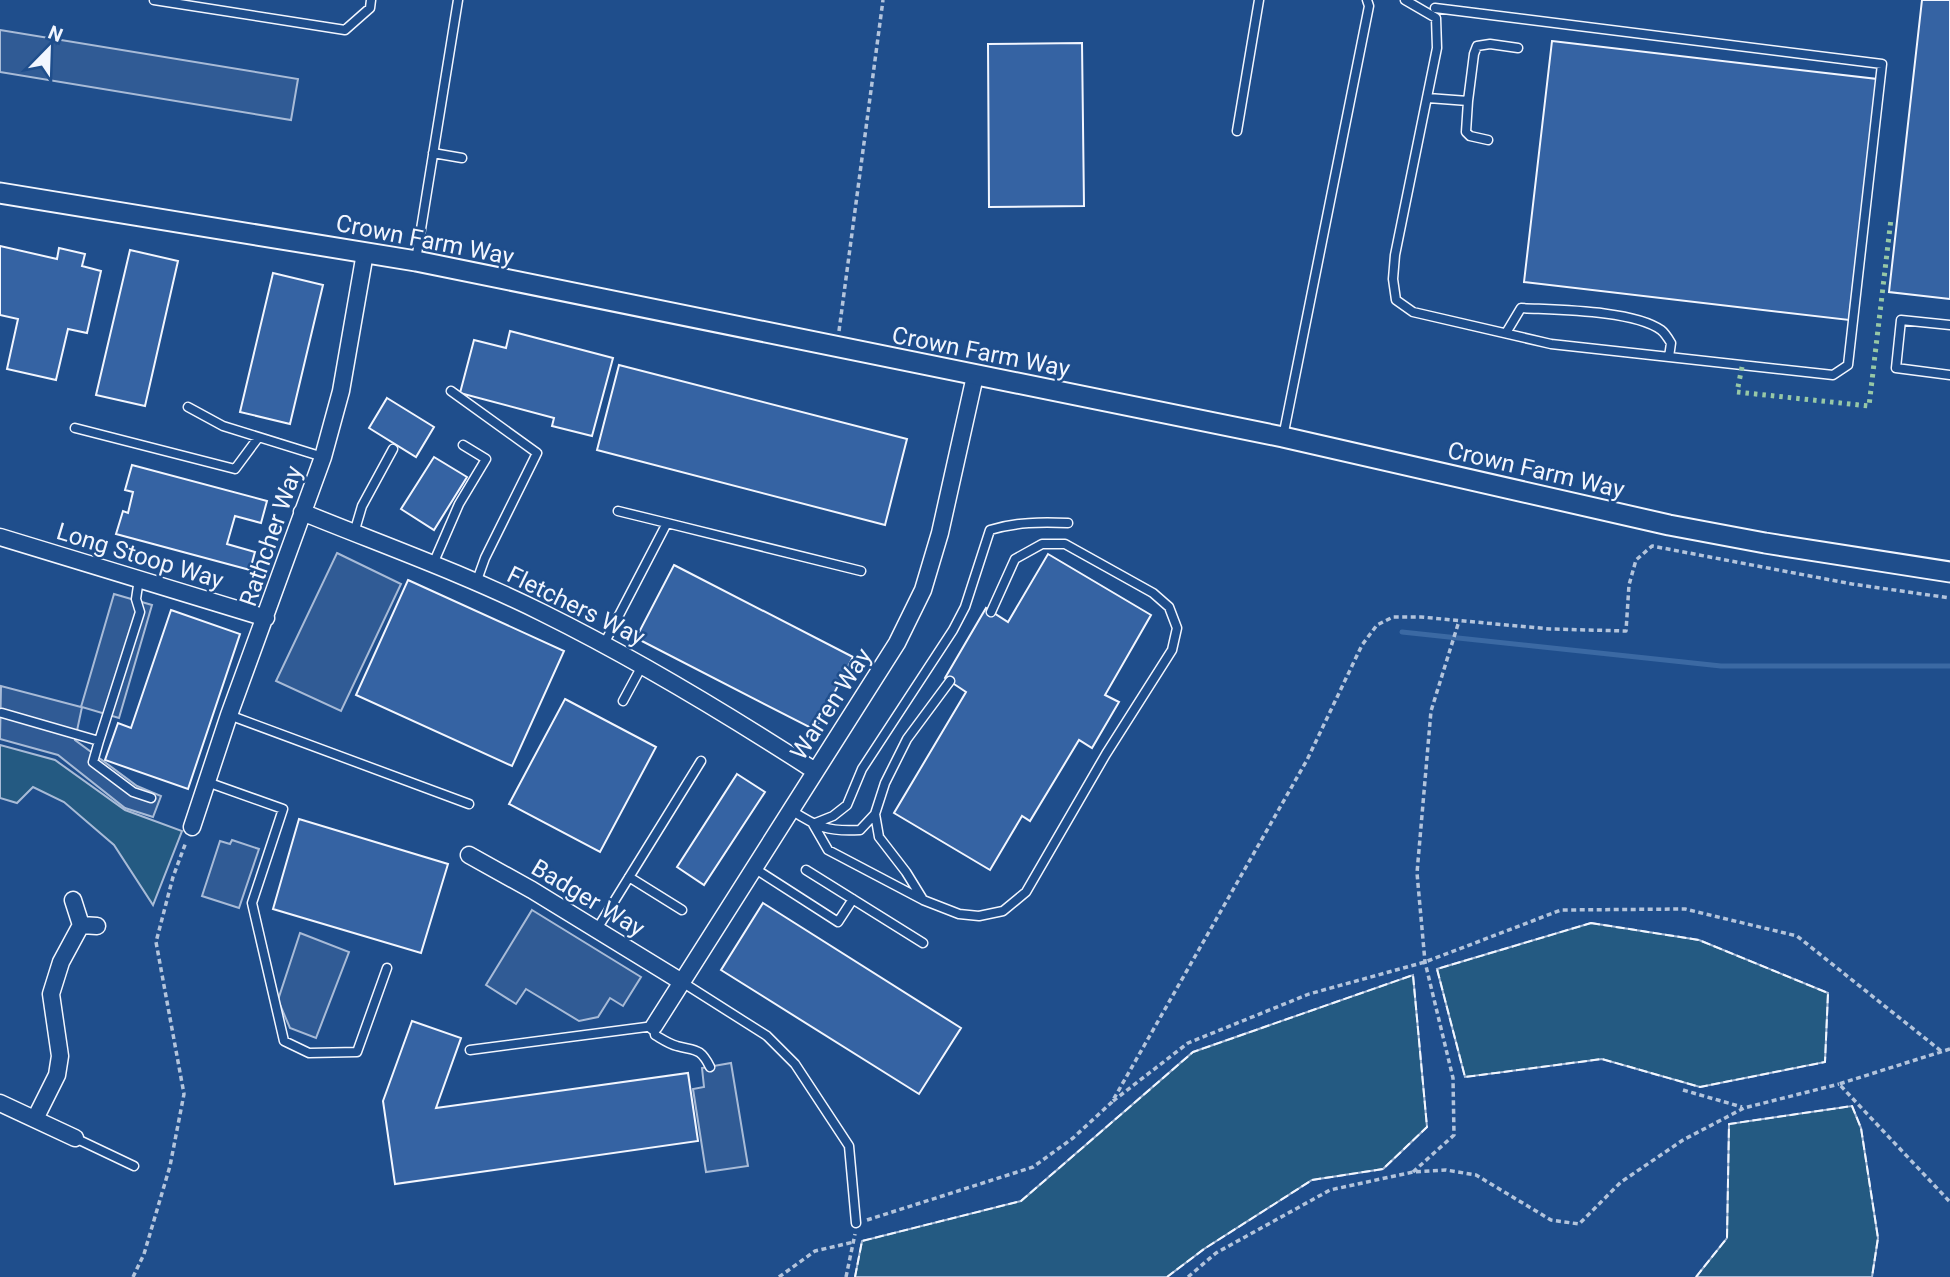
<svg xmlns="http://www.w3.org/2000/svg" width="1950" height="1277" font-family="Roboto,sans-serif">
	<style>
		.green { fill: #245a82; stroke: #a8bbd7; stroke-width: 2 }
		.parking { fill: #305b95; stroke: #a8bbd7; stroke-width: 2 }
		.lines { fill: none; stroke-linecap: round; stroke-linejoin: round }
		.stream { stroke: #3b69a3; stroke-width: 5 }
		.building { fill: #3563a3; stroke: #f2f6ff; stroke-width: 2 }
		.service-casing { stroke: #f2f6ff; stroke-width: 11 }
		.minor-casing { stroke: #f2f6ff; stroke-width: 19 }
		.tertiary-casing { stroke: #f2f6ff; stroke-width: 23 }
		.path { stroke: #b3c4dc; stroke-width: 3.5; stroke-dasharray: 5 3.5; stroke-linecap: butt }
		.service { stroke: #1f4e8c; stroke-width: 8 }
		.minor { stroke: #1f4e8c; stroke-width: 16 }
		.tertiary { stroke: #1f4e8c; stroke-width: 19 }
		.hedge { stroke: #97c8a6; stroke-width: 5; stroke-dasharray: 3.5 5; stroke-linecap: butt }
		.fence { stroke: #f2f6ff; stroke-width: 2; stroke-dasharray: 9 3.5; stroke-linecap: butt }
		.labels { text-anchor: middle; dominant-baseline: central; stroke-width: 5; stroke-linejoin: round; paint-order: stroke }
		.street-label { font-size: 24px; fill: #f2f6ff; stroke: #1f4e8c }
	</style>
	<rect width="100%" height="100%" fill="#1f4e8c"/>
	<path class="green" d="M0,745L55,760L125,810L182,831L153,905L114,845L64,802L33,787L17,803L0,798Z
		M1591,923L1699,940L1828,993L1825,1062L1700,1087L1602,1059L1465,1077L1437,969Z
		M1413,975L1427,1127L1383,1169L1312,1180L1204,1249L1167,1277H855L862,1241L1021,1201L1193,1052Z
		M1852,1106L1861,1128L1878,1238L1872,1277H1696L1727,1238L1729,1124Z"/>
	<path class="parking" d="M0,30L298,79L291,120L0,72Z
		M337,553L401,584L341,711L276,681Z
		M114,594L152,605L119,718L82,707L75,740L137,786L161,796L153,817L125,808L58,755L0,739L1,686L81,707Z
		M232,840L259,849L239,908L202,896L220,841L230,844Z
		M532,910L641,977L623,1006L610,998L598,1017L579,1021L526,989L516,1004L486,985Z
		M300,933L349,952L316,1038L290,1028L278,1000Z
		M731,1063L748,1166L706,1172L693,1089L704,1087L702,1068Z"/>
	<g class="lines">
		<path class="stream" d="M1402,632L1721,666H1950"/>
	</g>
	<path class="building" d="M1922,0H1950V299L1889,292Z
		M1552,41L1877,79L1849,320L1524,282Z
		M1082,43L1084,206L989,207L988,44Z
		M0,246L57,259L59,248L85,254L82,266L101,271L87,333L68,329L56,380L7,369L18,319L0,315Z
		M130,250L178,261L145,406L96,395Z
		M273,273L323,285L290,424L240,412Z
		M510,331L613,358L592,436L552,426L554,418L460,393L474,340L506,348Z
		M619,365L907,439L885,525L597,450Z
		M387,398L434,427L416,457L369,428Z
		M434,457L467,477L434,530L401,509Z
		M132,465L267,501L261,523L235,516L227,544L255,552L250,570L116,534L123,511L128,513L133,492L125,490Z
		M1048,554L1151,615L1105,695L1119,702L1092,748L1079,740L1030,821L1022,816L990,870L894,813L966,692L945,678L986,608L1008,622Z
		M674,565L853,657L815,730L636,638Z
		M408,580L564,651L512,766L356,695Z
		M171,610L240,634L188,789L105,760L118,723L131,728Z
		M565,699L656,747L600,852L509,804Z
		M737,774L765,792L704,885L677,867Z
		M299,819L448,864L421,953L273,909Z
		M763,903L961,1028L919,1094L721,970Z
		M412,1021L461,1038L436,1108L688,1073L698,1141L395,1184L383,1101Z"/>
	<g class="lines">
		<g class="service-casing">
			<path id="service" d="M154,0L345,30L370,8L371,0
				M1405,0L1436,18L1437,48L1395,255L1393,279L1396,300L1413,312L1551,344L1669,357L1671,343C1668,338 1665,333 1661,330C1633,310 1556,310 1521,308L1506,333
				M1435,8L1882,64L1848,365L1833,375L1669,357
				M1428,98L1468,101L1474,54L1477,46L1490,44L1518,48
				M1468,101L1466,132L1470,136L1488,140
				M1237,131L1259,0
				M433,153L462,158
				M416,260L458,0
				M1950,325L1901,320L1896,368L1950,375
				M451,391L537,453L485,558L476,583
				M188,407L223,426L323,457
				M75,428L235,469L258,438
				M1283,437L1369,6L1367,0
				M618,511L667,523
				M354,533L362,506L393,449
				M433,564L459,504L486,459L463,445
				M991,612L1015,559L1042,544H1065L1153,593L1169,607L1177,628L1172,650L1106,754L1026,892L1003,911L979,916L959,914L923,900L828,850L813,824L833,816L847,805L862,769L953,630L965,607L990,530C1016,522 1041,522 1068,523
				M604,644L667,523L861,571
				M623,701L643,664
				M2,713L99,741L140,612L136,599L139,579
				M229,715L469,804
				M99,741L93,762L133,792L151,798
				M207,782L283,809L252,903L284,1041L309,1053L357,1052L387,968
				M791,810C817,827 828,832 860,830L875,814L885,783L907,739L950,681
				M875,814L879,837L906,872L922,898
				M754,868L838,922L853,899
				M806,870L923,943
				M629,877L682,910
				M597,929L701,761
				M682,982L767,1036L795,1064L849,1146L856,1223
				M470,1050L654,1026L655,1035C662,1039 669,1044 677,1046C695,1051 700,1047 710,1067
				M75,1138L134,1166"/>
		</g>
		<g class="minor-casing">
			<path id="minor" d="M302,512C383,545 465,574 543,613C638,660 727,714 815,771
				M0,537L266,618
				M192,827L229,715L323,457L341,391L365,253
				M469,855L532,890L682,982
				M73,900L81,925L97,926
				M654,1026L897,643L923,590L940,533L975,376
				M0,1103L75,1138
				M35,1119L57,1075L60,1056L51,994L61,962L81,925"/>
		</g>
		<g class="tertiary-casing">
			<path id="tertiary" d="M0,193L416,261L1283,437L1669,525L1765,543L1950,572"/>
		</g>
		<path class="path" d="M839,331L883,0
			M1950,1049L1839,1084L1950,1202
			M1683,1090L1742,1107
			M1113,1101L1188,1043L1309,994L1425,962L1561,910L1685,909L1797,936L1941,1051
			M1413,1172L1454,1135L1453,1078L1425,962L1417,873L1431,711L1459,621
			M867,1220L1033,1167L1073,1138L1112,1102L1307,760L1362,645L1377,625L1393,617H1421L1550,629L1626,631L1629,585L1636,560L1652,546L1852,584L1950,598
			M133,1277L144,1254L170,1166L184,1094L156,942L173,877L186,842
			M779,1277L815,1251L854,1242
			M846,1277L855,1234
			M1188,1277L1216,1253L1330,1190L1413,1172L1446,1170L1476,1175L1551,1220L1579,1224L1621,1182L1683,1140L1744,1108L1839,1084"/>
		<use href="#service" class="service"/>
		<use href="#minor" class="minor"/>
		<use href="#tertiary" class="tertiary"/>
		<path class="hedge" d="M1742,367L1737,392L1869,406L1891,219"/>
		<path class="fence" d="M1591,923L1699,940L1828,993L1825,1062L1700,1087L1602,1059L1465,1077L1437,969Z
			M855,1277L862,1241L1021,1201L1193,1052L1413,975L1427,1127L1383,1169L1312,1180L1204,1249L1167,1277
			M1696,1277L1727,1238L1729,1124L1852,1106L1861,1128L1878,1238L1872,1277"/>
	</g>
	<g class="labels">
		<g class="street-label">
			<text transform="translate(425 240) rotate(11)">Crown Farm Way</text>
			<text transform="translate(981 352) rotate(11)">Crown Farm Way</text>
			<text transform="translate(1536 470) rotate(13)">Crown Farm Way</text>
			<text transform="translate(271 536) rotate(-71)">Rathcher Way</text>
			<text transform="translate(140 556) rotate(17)">Long Stoop Way</text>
			<text transform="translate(576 606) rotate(26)">Fletchers Way</text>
			<text transform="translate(831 704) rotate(-57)">Warren Way</text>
			<text transform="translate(588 898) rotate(31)">Badger Way</text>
		</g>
	</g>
	<g transform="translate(49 49) rotate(23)" stroke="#1f4e8c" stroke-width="5" paint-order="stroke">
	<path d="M0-5L12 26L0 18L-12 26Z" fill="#f2f6ff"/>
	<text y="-10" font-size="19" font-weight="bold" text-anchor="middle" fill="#f2f6ff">N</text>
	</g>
</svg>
